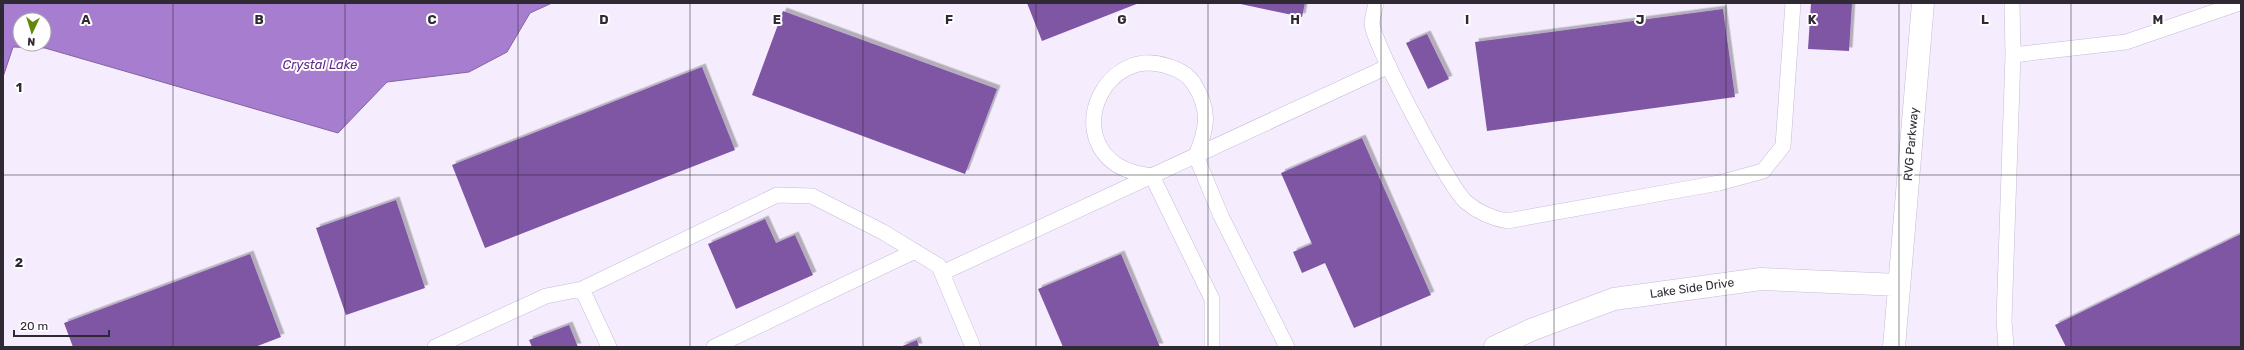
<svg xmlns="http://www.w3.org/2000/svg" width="2244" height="350" font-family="Rubik,sans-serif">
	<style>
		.water { fill: #a77dcf; stroke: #8364a0; fill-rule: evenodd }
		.building { fill: #7f56a4; filter: url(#shadow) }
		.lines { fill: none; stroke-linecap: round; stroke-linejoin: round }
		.lane-casing { stroke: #c7bad4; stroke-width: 16 }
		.street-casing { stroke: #c7bad4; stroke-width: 23 }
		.lane { stroke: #fff; stroke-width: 15 }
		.street { stroke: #fff; stroke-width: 22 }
		.grid { fill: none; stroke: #2e2933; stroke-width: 1; stroke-opacity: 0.55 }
		.labels { text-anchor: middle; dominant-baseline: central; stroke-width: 4; stroke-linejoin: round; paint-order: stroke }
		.street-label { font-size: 12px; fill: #2e2933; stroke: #fefefe }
		.water-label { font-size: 13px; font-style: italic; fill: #612a8a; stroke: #fefefe }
		.grid-label { font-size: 13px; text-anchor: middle; font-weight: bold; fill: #2e2933; stroke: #fefefe; stroke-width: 4; stroke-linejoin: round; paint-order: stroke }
	</style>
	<defs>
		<filter id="shadow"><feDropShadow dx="3.5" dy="-3.5" stdDeviation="0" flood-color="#0004"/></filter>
	</defs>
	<rect width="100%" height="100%" fill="#f5edfd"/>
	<path class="water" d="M3,3H552L530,13L507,52L469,72L387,82L338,133L45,48L13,47L3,77ZM20,20H44V44H20Z"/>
	<path class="building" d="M1027,3H1139L1042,41Z
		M1236,3H1305L1302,17Z
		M1811,3H1852L1849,51L1808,49Z
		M1723,9L1735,97L1487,131L1475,42Z
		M783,11L997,89L965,174L752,95Z
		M1427,34L1449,79L1428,89L1406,43Z
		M702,67L735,150L485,248L452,165Z
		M1362,138L1431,295L1354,328L1325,263L1302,273L1293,252L1312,244L1281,173Z
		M396,200L425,288L346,315L316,228Z
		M765,219L776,243L795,235L813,275L736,309L708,244Z
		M2241,234V347H2066L2055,325Z
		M250,254L281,337L255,347H73L64,323Z
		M1121,254L1160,347H1063L1038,289Z
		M569,325L578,347H532L529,340Z
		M917,340L919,347H900Z"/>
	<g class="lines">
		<g class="lane-casing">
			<path id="lane" d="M1376,3C1375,9 1372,18 1372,24C1375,47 1449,187 1466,202C1479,213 1491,218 1507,221L1719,183L1763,171L1783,146L1793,3
				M2013,55L2126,42L2240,3
				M942,273L1389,66
				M582,289L777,195L812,196L883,232L939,266L973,347
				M435,347L546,296L582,289L609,347
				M714,347L915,251
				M1212,347V299L1152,176C1140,174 1128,172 1117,165C1065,130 1108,46 1167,66C1177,69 1189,75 1194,84C1211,111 1207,128 1196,156L1221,216L1287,347
				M2006,347L2004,320L2013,55L2012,3"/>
		</g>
		<g class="street-casing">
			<path id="street" d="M1495,347L1531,330L1614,299L1761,279L1899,285
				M1894,347L1923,3"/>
		</g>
		<use href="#lane" class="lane"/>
		<use href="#street" class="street"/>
	</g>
	<path class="grid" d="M173,3V347M345,3V347M518,3V347M690,3V347M863,3V347M1036,3V347M1208,3V347M1381,3V347M1554,3V347M1726,3V347M1899,3V347M2071,3V347M3,175H2241"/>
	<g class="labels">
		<g class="street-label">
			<text transform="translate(1911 144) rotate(-85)">RVG Parkway</text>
			<text transform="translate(1692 288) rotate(-8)">Lake Side Drive</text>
		</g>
		<g class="water-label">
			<text x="320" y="64">Crystal Lake</text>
		</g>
	</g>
	<g class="grid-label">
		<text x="86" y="24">A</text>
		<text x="259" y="24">B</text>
		<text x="432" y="24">C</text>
		<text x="604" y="24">D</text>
		<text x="777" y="24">E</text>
		<text x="949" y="24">F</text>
		<text x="1122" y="24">G</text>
		<text x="1295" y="24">H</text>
		<text x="1467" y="24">I</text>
		<text x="1640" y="24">J</text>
		<text x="1812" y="24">K</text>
		<text x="1985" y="24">L</text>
		<text x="2158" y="24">M</text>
		<text x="19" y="92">1</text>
		<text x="19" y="267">2</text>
	</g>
	<rect width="2244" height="350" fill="none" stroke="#2e2933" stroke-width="8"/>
	<g transform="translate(32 32) rotate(184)"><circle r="19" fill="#fefefe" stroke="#aba9ad"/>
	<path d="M0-3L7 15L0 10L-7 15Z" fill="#61870d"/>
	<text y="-6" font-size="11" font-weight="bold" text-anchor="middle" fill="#2e2933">N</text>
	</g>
	<path d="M14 330v6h95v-6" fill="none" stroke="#2e2933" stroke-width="2"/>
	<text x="20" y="330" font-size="12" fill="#2e2933" stroke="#fefefe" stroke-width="3" paint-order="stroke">20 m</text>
</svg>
